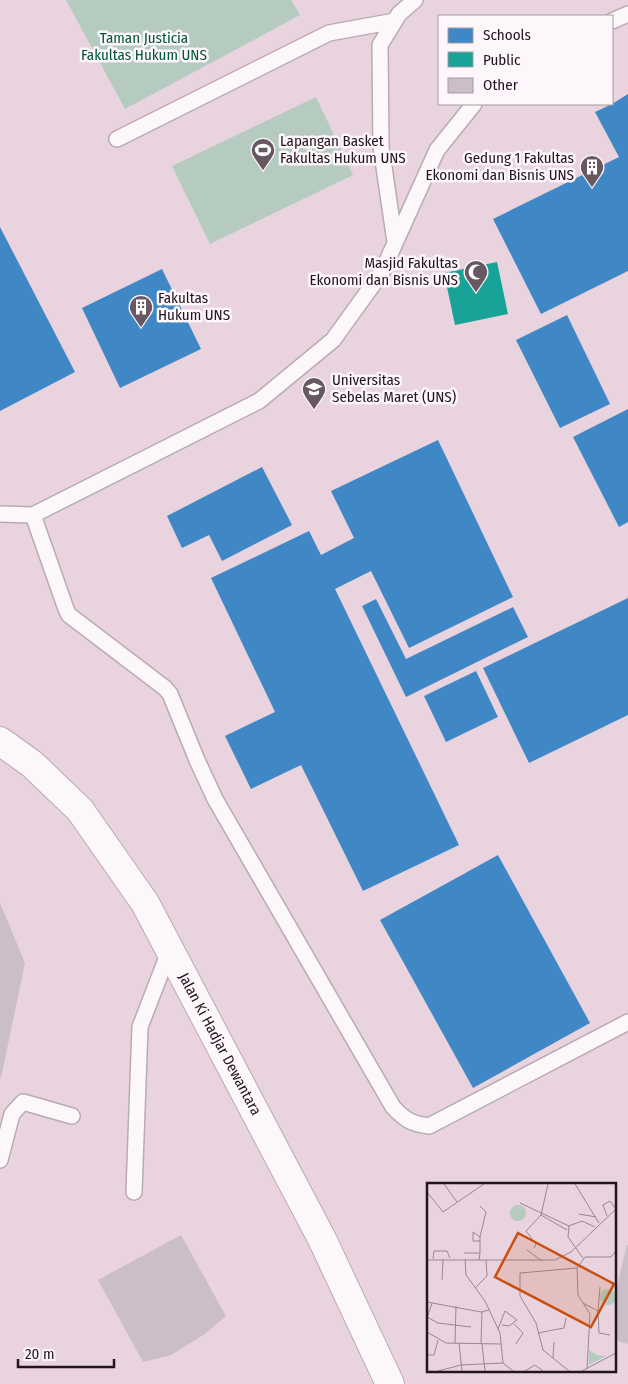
<svg xmlns="http://www.w3.org/2000/svg" width="628" height="1384" font-family="'Fira Sans Condensed',sans-serif">
	<style>
		.green { fill: #b5cbc0 }
		.schools { fill: #3f88c5 }
		.public { fill: #17a398 }
		.building { fill: #ccbec9 }
		.lines { fill: none; stroke-linecap: round; stroke-linejoin: round }
		.lane-casing { stroke: #baaab3; stroke-width: 18 }
		.secondary-casing { stroke: #baaab3; stroke-width: 30 }
		.lane { stroke: #fcf8fa; stroke-width: 15 }
		.secondary { stroke: #fcf8fa; stroke-width: 28 }
		.labels { text-anchor: middle; dominant-baseline: central; stroke-width: 5; stroke-linejoin: round; paint-order: stroke }
		.park-label { font-size: 15px; fill: #00573a; stroke: #fdf6fa }
		.poi-label { font-size: 15px; fill: #22151d; stroke: #fdf6fa; text-anchor: start }
		.street-label { font-size: 15px; fill: #22151d; stroke: #fdf6fa }
		.inset-road { fill: none; stroke: #998791; stroke-width: 1 }
		.view { fill: #ca4f0f; fill-opacity: 0.15; stroke: #ca4f0f; stroke-width: 2.5 }
		.inset-edge { fill: none; stroke: #22151d; stroke-width: 2.5 }
	</style>
	<rect width="100%" height="100%" fill="#e8d3df"/>
	<path class="green" d="M66,0H291L300,15L125,109Z
		M316,97L353,175L210,244L172,166Z"/>
	<path class="schools" d="M628,94V271L541,314L493,219L619,157L595,112L612,104Z
		M0,227L75,372L0,411Z
		M162,269L201,349L120,388L82,308Z
		M567,315L610,404L560,428L516,340Z
		M628,409V522L619,527L573,437Z
		M438,440L513,597L409,648L371,571L335,589L459,845L363,891L301,765L251,789L225,736L275,712L211,578L309,531L321,555L354,538L331,491Z
		M262,467L292,525L222,561L209,535L182,548L167,516Z
		M628,598V715L529,763L483,668Z
		M376,599L406,659L513,607L528,637L406,697L362,606Z
		M476,671L498,717L446,742L424,696Z
		M498,855L590,1023L473,1088L380,920Z"/>
	<path class="public" d="M497,262L508,314L455,325L444,273Z"/>
	<path class="building" d="M0,903L25,963L1,1078H0Z
		M181,1235L226,1316L205,1334L171,1355L143,1362L98,1280Z
		M627,1245H628V1344L614,1340V1297Z"/>
	<g class="lines">
		<g class="lane-casing">
			<path id="lane" d="M612,21L628,14
				M117,139L329,33L395,21
				M395,242L381,147L380,45L399,14L415,0
				M0,514L33,515L259,401L333,340L382,272L437,150L474,104
				M33,515L66,609L69,615L165,688L170,694L197,760L215,799L393,1107C405,1120 412,1124 429,1126L628,1022
				M0,1160L12,1114L23,1102L72,1116
				M134,1192L140,1027L170,949"/>
		</g>
		<g class="secondary-casing">
			<path id="secondary" d="M0,741L32,764L80,810L145,903L322,1239L390,1384"/>
		</g>
		<use href="#lane" class="lane"/>
		<use href="#secondary" class="secondary"/>
	</g>
	<defs>
		<g id="stadium-pin" transform="scale(1.25)"><path d="M0 17L-7.5 6A9.5 9.5 0 1 1 7.5 6Z" fill="#675861" stroke="#fdf6fa"/><path d="M0-5a6.5 5 0 1 0 0 10a6.5 5 0 1 0 0-10ZM-3.5-1.8h7v3.6h-7Z" fill="#fff"/></g>
		<g id="building-pin" transform="scale(1.25)"><path d="M0 17L-7.5 6A9.5 9.5 0 1 1 7.5 6Z" fill="#675861" stroke="#fdf6fa"/><path d="M-4-6H4V6H1V3H-1V6H-4ZM-2.5-4.3h1.7v1.8h-1.7ZM.8-4.3h1.7v1.8H.8ZM-2.5-1h1.7V.8h-1.7ZM.8-1h1.7V.8H.8Z" fill="#fff"/></g>
		<g id="mosque-pin" transform="scale(1.25)"><path d="M0 17L-7.5 6A9.5 9.5 0 1 1 7.5 6Z" fill="#675861" stroke="#fdf6fa"/><path d="M3.5-4.9A6 6 0 1 0 3.5 4.9A5 5 0 1 1 3.5-4.9Z" fill="#fff"/></g>
		<g id="university-pin" transform="scale(1.25)"><path d="M0 17L-7.5 6A9.5 9.5 0 1 1 7.5 6Z" fill="#675861" stroke="#fdf6fa"/><path d="M0-5L7-2L0 1L-7-2ZM-4 1L0 2.5L4 1V4Q0 6-4 4Z" fill="#fff"/></g>
	</defs>
	<g fill-rule="evenodd">
		<use href="#stadium-pin" x="263" y="150"/>
		<use href="#building-pin" x="592" y="167"/>
		<use href="#mosque-pin" x="476" y="272"/>
		<use href="#building-pin" x="141" y="307"/>
		<use href="#university-pin" x="314" y="389"/>
	</g>
	<g class="labels">
		<g class="park-label">
			<text x="144" y="38">Taman Justicia<tspan x="144" dy="17">Fakultas Hukum UNS</tspan></text>
		</g>
		<g class="poi-label">
			<text x="280" y="141">Lapangan Basket<tspan x="280" dy="17">Fakultas Hukum UNS</tspan></text>
			<text x="574" y="158" text-anchor="end">Gedung 1 Fakultas<tspan x="574" dy="17">Ekonomi dan Bisnis UNS</tspan></text>
			<text x="458" y="263" text-anchor="end">Masjid Fakultas<tspan x="458" dy="17">Ekonomi dan Bisnis UNS</tspan></text>
			<text x="158" y="298">Fakultas<tspan x="158" dy="17">Hukum UNS</tspan></text>
			<text x="332" y="380">Universitas<tspan x="332" dy="17">Sebelas Maret (UNS)</tspan></text>
		</g>
		<g class="street-label">
			<text transform="translate(220 1044) rotate(62)">Jalan Ki Hadjar Dewantara</text>
		</g>
	</g>
	<g transform="translate(427 1183)">
		<rect width="189" height="189" fill="#e8d3df"/>
		<path d="M83 30a8 8 0 1 1 16 0a8 8 0 1 1-16 0ZM173 114a8 8 0 1 1 16 0a8 8 0 1 1-16 0ZM162,167L170,172L179,173L162,182Z" fill="#b5cbc0"/>
		<path class="inset-road" d="M17,1L30,19M121,1L114,32L140,47M148,1L172,40M0,9L16,29L57,1M93,20L142,43M53,23L59,29L53,54M152,31L169,34M180,33L176,22L183,18L189,26M107,65L109,61L99,48L114,32M100,67L115,78M37,70H53M156,75L141,54L142,43L155,38L168,44M6,76L7,68H20L23,75M38,76L39,92L58,118L73,150L76,180L86,188M0,77H128L144,69L189,26M52,77L53,70V54L46,49V58H53M15,97L16,76M48,105L60,93L59,77M0,119L54,129L62,127M156,120L171,128L172,150L183,152M171,128L173,104M0,134L11,140L44,144M0,135L5,120M87,141L96,150L89,161M71,146L78,128L90,137L82,143L75,142M0,149L19,160L74,161M111,150L137,145L139,135M28,160L29,123M32,160L35,188M54,161L55,129M55,161L58,188M0,172H7L11,157M126,175L127,159M160,186L163,131L151,112L150,85L158,74H184L189,68M11,188L34,182L76,180M98,188L108,182L116,188M142,188L116,167L109,140L93,113V90L150,85M155,188L189,170"/>
		<path class="view" d="M91,50L187,101L164,144L68,94Z"/>
		<rect width="189" height="189" class="inset-edge"/>
	</g>
	<rect x="438" y="15" width="175" height="90" fill="#fdf6fa" stroke="#a59ca2"/>
	<rect x="448" y="28" width="25" height="15" fill="#3f88c5" stroke="#a59ca2"/>
	<text x="483" y="40" font-size="15" fill="#22151d">Schools</text>
	<rect x="448" y="52" width="25" height="15" fill="#17a398" stroke="#a59ca2"/>
	<text x="483" y="65" font-size="15" fill="#22151d">Public</text>
	<rect x="448" y="78" width="25" height="15" fill="#ccbec9" stroke="#a59ca2"/>
	<text x="483" y="90" font-size="15" fill="#22151d">Other</text>
	<path d="M18 1359v8h96v-8" fill="none" stroke="#22151d" stroke-width="2.5"/>
	<text x="25" y="1359" font-size="15" fill="#22151d" stroke="#fdf6fa" stroke-width="4" paint-order="stroke">20 m</text>
</svg>
